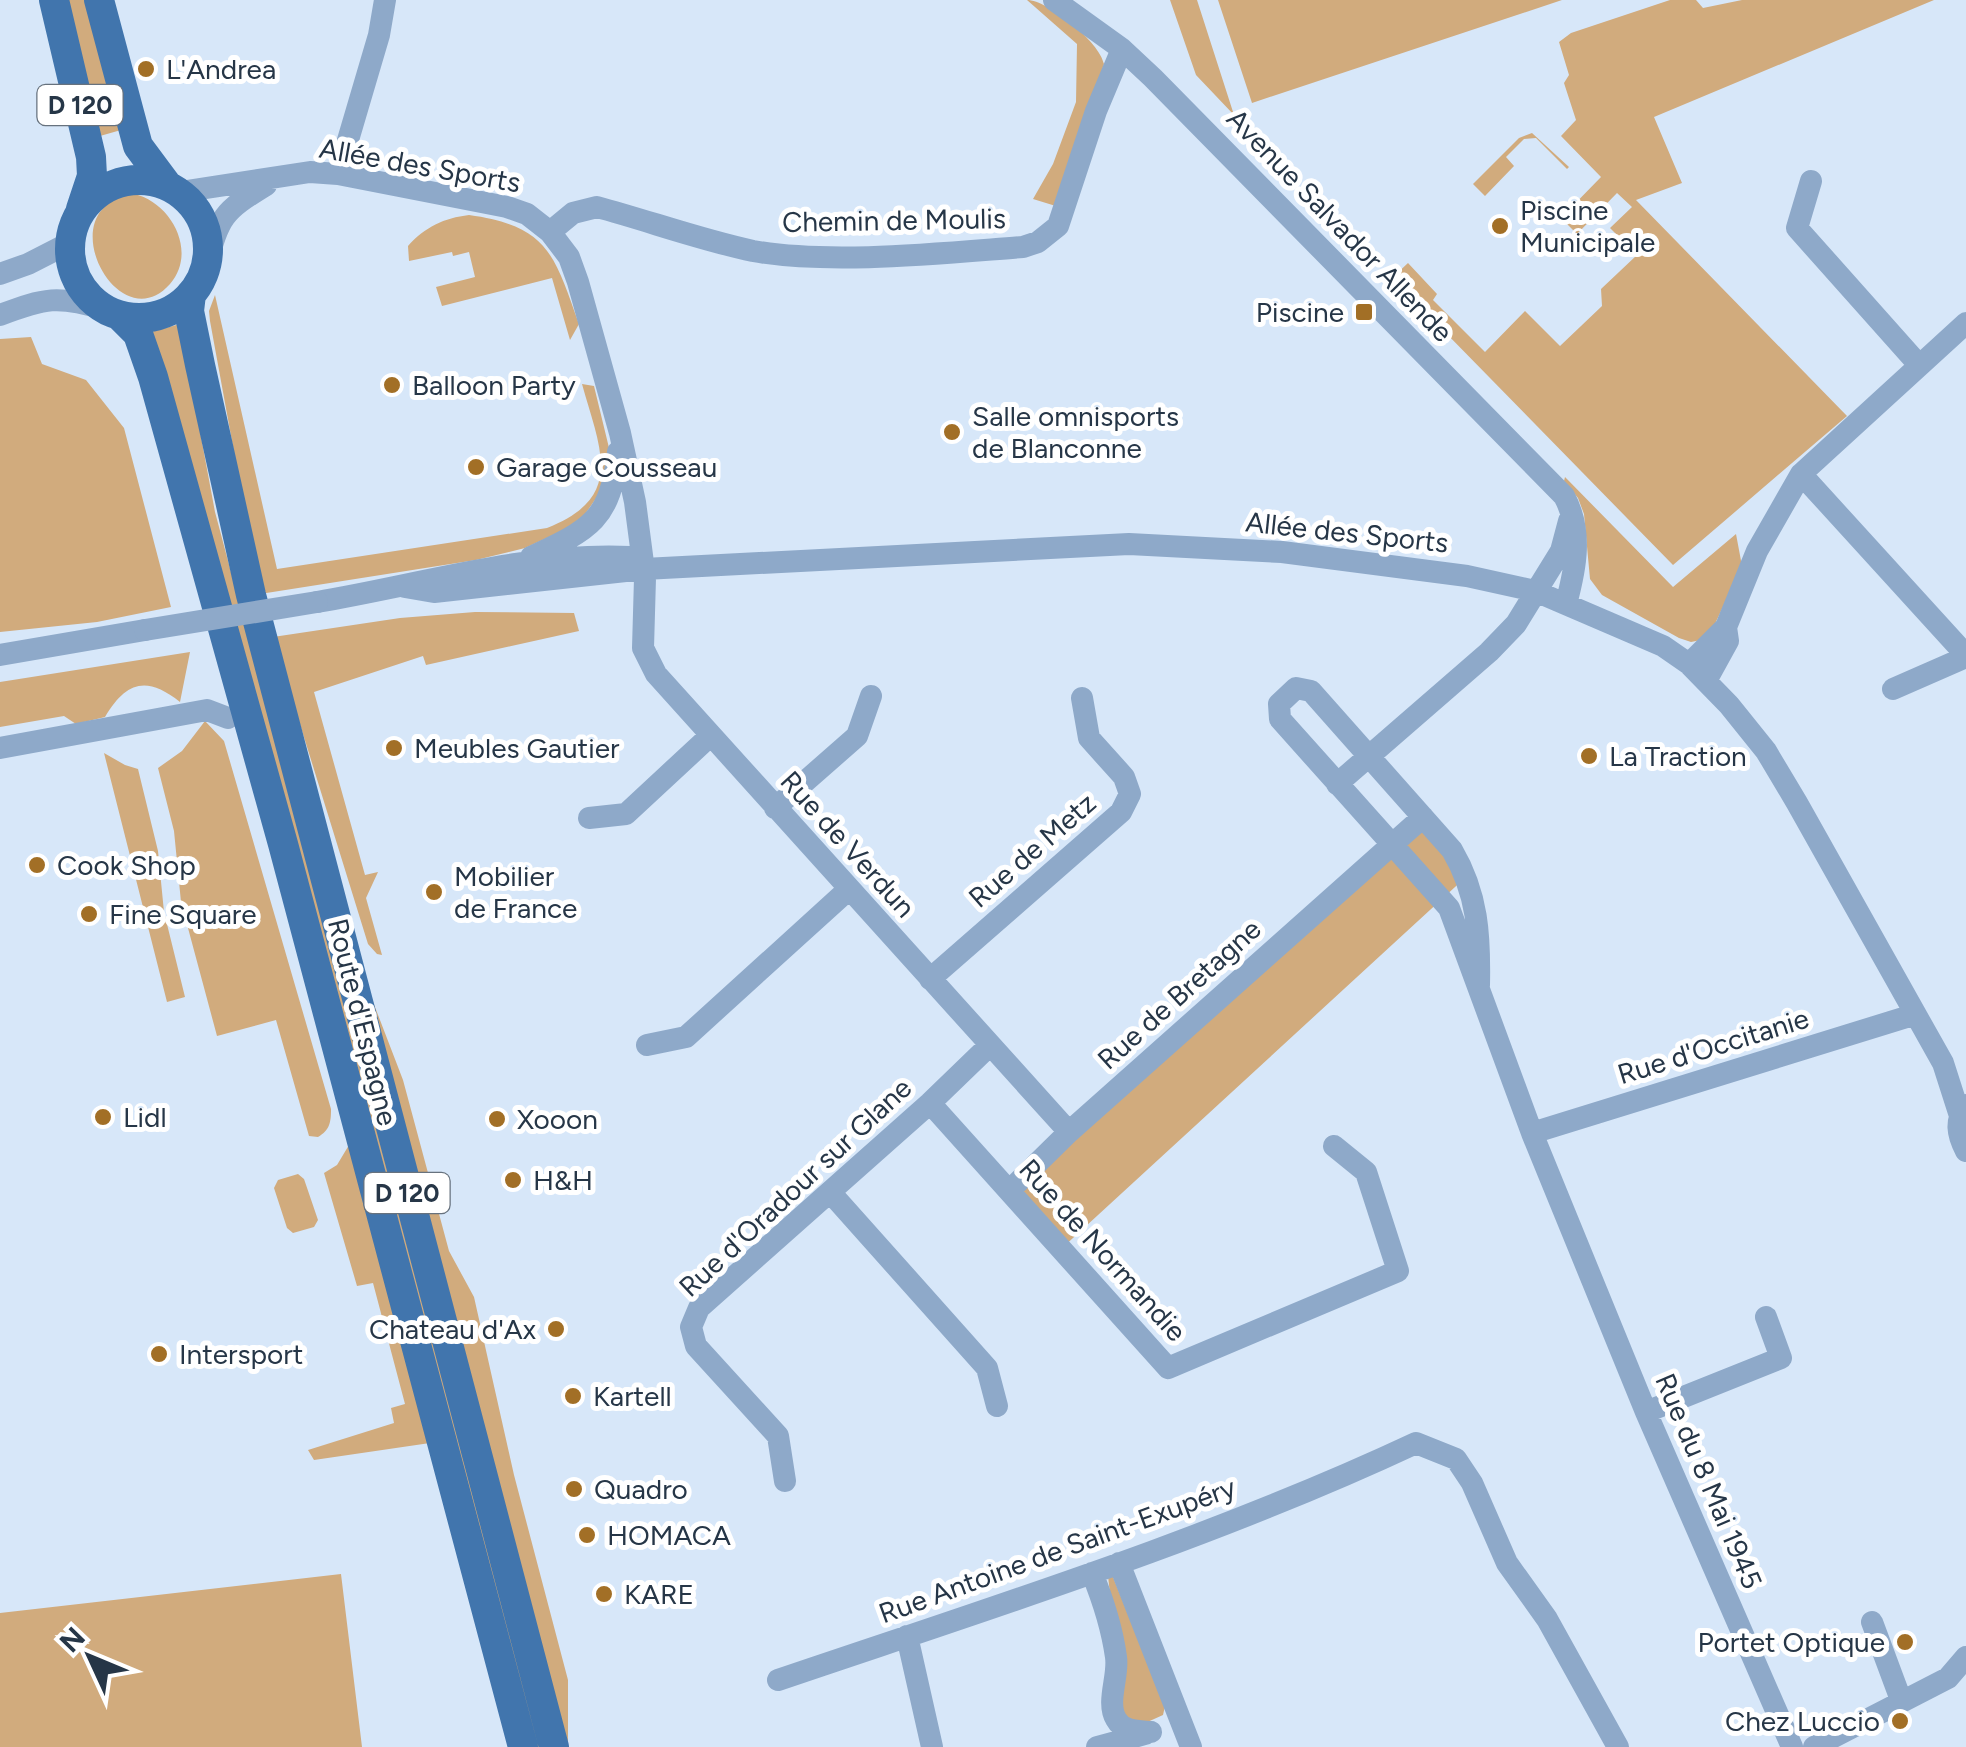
<svg xmlns="http://www.w3.org/2000/svg" width="1966" height="1747" font-family="Figtree,sans-serif">
	<style>
		.green { fill: #d1ab7d }
		.lines { fill: none; stroke-linecap: round; stroke-linejoin: round }
		.minor { stroke: #8ea9c9; stroke-width: 22 }
		.major { stroke: #4175ad; stroke-width: 30 }
		.minor-bridge { stroke: #8ea9c9; stroke-width: 22 }
		.poi-dot { fill: #a26f26; stroke: #fff; stroke-width: 4 }
		.labels { text-anchor: middle; dominant-baseline: central; stroke-width: 10; stroke-linejoin: round; paint-order: stroke }
		.shield { fill: #fff; stroke: #67727e; stroke-width: 2.5 }
		.shield-label { font-size: 25px; font-weight: bold; fill: #263647 }
		.poi-label { font-size: 28px; fill: #263647; stroke: #fff; text-anchor: start }
		.street-label { font-size: 28px; fill: #263647; stroke: #fff }
	</style>
	<rect width="100%" height="100%" fill="#d7e7f9"/>
	<path class="green" d="M65,0H84L87,8L121,130L100,136Z
		M1027,0C1048,0 1100,42 1104,64L1059,207L1033,199L1053,164L1076,102L1077,44Z
		M1170,0H1197L1234,115L1196,75Z
		M1218,0H1562L1252,103Z
		M1670,0H1696L1703,8L1742,0H1934L1654,117L1682,183L1636,200L1847,416L1673,565L1392,278L1408,263L1437,294L1433,300L1485,352L1525,311L1560,346L1602,306L1601,289L1637,255L1610,228L1632,207L1617,193L1577,234L1561,218L1601,177L1561,136L1576,120L1564,83L1569,75L1559,42L1571,33Z
		M1532,133L1569,167L1567,169L1536,138L1524,139L1506,157L1514,166L1485,196L1473,184L1519,138Z
		M134,194C171,202 198,252 170,284C118,343 46,206 134,194Z
		M469,215C549,226 554,255 579,324L570,340L552,278L442,306L436,287L475,277L469,252L453,256L452,252L409,261L408,246C425,227 444,218 469,215Z
		M215,295L277,569L547,528C626,497 600,449 582,384L594,386L610,452L608,481L579,523L525,548L476,560L260,594L210,321L209,311Z
		M180,324L215,512L544,1747H536L151,332Z
		M31,337L42,364L86,380L124,428L171,607L97,622L0,632V339Z
		M1565,477L1673,587L1736,534L1742,566L1714,626L1701,640L1691,642L1679,638L1602,595L1590,579L1584,514L1578,498L1564,481Z
		M475,612L574,613L579,631L426,665L423,656L314,692L365,875L378,872L366,898L382,955L377,954L368,944L273,637L400,618Z
		M190,652L180,702C146,675 126,682 105,717L76,724L64,716L0,727V682Z
		M205,721L224,741L331,1109C331,1122 330,1130 318,1137L309,1136L276,1020L217,1036L181,902L174,831L158,768L182,751Z
		M104,753L125,765L138,769L158,851L164,912L185,997L167,1002Z
		M1423,817L1467,876L1061,1249L1009,1191Z
		M370,994L403,1080L449,1251L474,1297L514,1475L568,1680V1747Z
		M352,1140L430,1443L314,1460L308,1450L394,1423L391,1408L405,1404L373,1283L357,1286L324,1173L337,1165Z
		M298,1174L304,1179L318,1220L314,1227L293,1233L287,1228L274,1188L278,1180Z
		M341,1574L362,1747H0V1613Z
		M1108,1576L1113,1577L1165,1706L1163,1715L1143,1724L1124,1719Z"/>
	<g class="lines">
		<path class="minor" d="M1054,0L1122,49L1153,78L1564,496C1583,531 1576,567 1566,604
			M338,174L379,35L385,0
			M1811,181L1797,228L1919,365
			M180,192L310,172L338,174L507,207L527,214L550,232L569,257L578,282L620,433L635,502L645,578L643,648L656,674L1069,1132
			M550,232L573,213L597,207C649,221 701,240 753,251C830,265 943,253 1023,247L1038,242L1058,226L1096,111L1122,49
			M206,266C220,216 222,212 266,185
			M0,274L28,264L69,243
			M0,315C45,298 58,295 104,309
			M1801,474L1966,655
			M531,557C591,529 610,520 618,452
			M405,587L434,592L644,569L1129,544L1282,552L1467,576L1535,591L1663,646L1689,664L1729,705L1766,751L1797,803L1943,1063L1960,1116
			M317,602C419,585 526,552 630,557
			M0,655L145,630
			M1689,664L1726,627L1757,551L1801,474L1966,323
			M1706,681L1728,641L1726,627
			M1893,689L1966,657
			M0,748L207,710L228,718
			M1337,784L1489,652L1516,624L1561,551L1569,521
			M775,808L857,736L871,696
			M589,818L626,814L710,736
			M930,979L1121,812L1130,794L1124,777L1089,738L1082,698
			M1479,985C1480,936 1478,894 1452,850L1311,691L1296,688L1279,704L1280,719L1449,908L1532,1133L1646,1412L1792,1747
			M647,1045L686,1037L849,889
			M930,1103L1168,1368L1398,1271L1366,1172L1334,1146
			M1966,1105C1955,1121 1957,1134 1966,1151
			M1532,1133L1913,1015
			M1009,1191L1069,1132L1423,817
			M830,1192L987,1368L997,1406
			M1646,1412L1781,1358L1766,1317
			M785,1481L778,1436L696,1346L691,1327L699,1308L930,1103L990,1045
			M1119,1563L1191,1747
			M1092,1573C1103,1600 1112,1628 1116,1657C1119,1676 1106,1702 1116,1719C1123,1732 1138,1731 1151,1732
			M1872,1622L1901,1700
			M907,1636L932,1747
			M778,1680C993,1607 1211,1539 1416,1443L1456,1459L1472,1483L1507,1563L1547,1619L1618,1747
			M1097,1747L1145,1734
			M1814,1747L1948,1678L1966,1657"/>
		<path class="major" d="M54,0L91,157L92,176L81,209
			M99,0L138,146L167,185
			M70 249a69 69 0 1 1 138 0a69 69 0 1 1-138 0Z
			M191,294L189,311L200,365L251,595L554,1747
			M120,316L138,334L153,377L283,844L523,1747"/>
		<path class="minor-bridge" d="M145,630L317,602"/>
	</g>
	<g class="poi-dot">
		<circle cx="146" cy="69" r="10"/>
		<circle cx="1500" cy="226" r="10"/>
		<rect x="1354" y="302" width="20" height="20" rx="5"/>
		<circle cx="392" cy="385" r="10"/>
		<circle cx="952" cy="432" r="10"/>
		<circle cx="476" cy="467" r="10"/>
		<circle cx="394" cy="748" r="10"/>
		<circle cx="1589" cy="756" r="10"/>
		<circle cx="37" cy="865" r="10"/>
		<circle cx="434" cy="892" r="10"/>
		<circle cx="89" cy="914" r="10"/>
		<circle cx="103" cy="1117" r="10"/>
		<circle cx="497" cy="1119" r="10"/>
		<circle cx="513" cy="1180" r="10"/>
		<circle cx="556" cy="1329" r="10"/>
		<circle cx="159" cy="1354" r="10"/>
		<circle cx="573" cy="1396" r="10"/>
		<circle cx="574" cy="1489" r="10"/>
		<circle cx="587" cy="1535" r="10"/>
		<circle cx="604" cy="1594" r="10"/>
		<circle cx="1905" cy="1642" r="10"/>
		<circle cx="1900" cy="1721" r="10"/>
	</g>
	<g class="labels">
		<g class="shield">
			<rect x="37.5" y="85" width="85" height="40" rx="8"/>
			<rect x="364.5" y="1173" width="85" height="40" rx="8"/>
		</g>
		<g class="shield-label">
			<text x="80" y="105">D 120</text>
			<text x="407" y="1193">D 120</text>
		</g>
		<g class="poi-label">
			<text x="166" y="69">L'Andrea</text>
			<text x="1520" y="210">Piscine<tspan x="1520" dy="32">Municipale</tspan></text>
			<text x="1344" y="312" text-anchor="end">Piscine</text>
			<text x="412" y="385">Balloon Party</text>
			<text x="972" y="416">Salle omnisports<tspan x="972" dy="32">de Blanconne</tspan></text>
			<text x="496" y="467">Garage Cousseau</text>
			<text x="414" y="748">Meubles Gautier</text>
			<text x="1609" y="756">La Traction</text>
			<text x="57" y="865">Cook Shop</text>
			<text x="454" y="876">Mobilier<tspan x="454" dy="32">de France</tspan></text>
			<text x="109" y="914">Fine Square</text>
			<text x="123" y="1117">Lidl</text>
			<text x="517" y="1119">Xooon</text>
			<text x="533" y="1180">H&amp;H</text>
			<text x="536" y="1329" text-anchor="end">Chateau d'Ax</text>
			<text x="179" y="1354">Intersport</text>
			<text x="593" y="1396">Kartell</text>
			<text x="594" y="1489">Quadro</text>
			<text x="607" y="1535">HOMACA</text>
			<text x="624" y="1594">KARE</text>
			<text x="1885" y="1642" text-anchor="end">Portet Optique</text>
			<text x="1880" y="1721" text-anchor="end">Chez Luccio</text>
		</g>
		<g class="street-label">
			<text transform="translate(420 165) rotate(10)">Allée des Sports</text>
			<text transform="translate(894 220) rotate(-1)">Chemin de Moulis</text>
			<text transform="translate(1340 225) rotate(46)">Avenue Salvador Allende</text>
			<text transform="translate(1347 532) rotate(6)">Allée des Sports</text>
			<text transform="translate(848 844) rotate(48)">Rue de Verdun</text>
			<text transform="translate(1032 850) rotate(-41)">Rue de Metz</text>
			<text transform="translate(1179 994) rotate(-42)">Rue de Bretagne</text>
			<text transform="translate(363 1022) rotate(76)">Route d'Espagne</text>
			<text transform="translate(1713 1046) rotate(-17)">Rue d'Occitanie</text>
			<text transform="translate(795 1187) rotate(-43)">Rue d'Oradour sur Glane</text>
			<text transform="translate(1103 1250) rotate(48)">Rue de Normandie</text>
			<text transform="translate(1709 1481) rotate(67)">Rue du 8 Mai 1945</text>
			<text transform="translate(1057 1550) rotate(-20)">Rue Antoine de Saint-Exupéry</text>
		</g>
	</g>
	<g transform="translate(90 1657) rotate(314)" stroke="#ffffff" stroke-width="8" paint-order="stroke">
	<path d="M0-8L18 38L0 25L-18 38Z" fill="#263647"/>
	<text y="-15" font-size="28" font-weight="bold" text-anchor="middle" fill="#263647">N</text>
	</g>
</svg>
